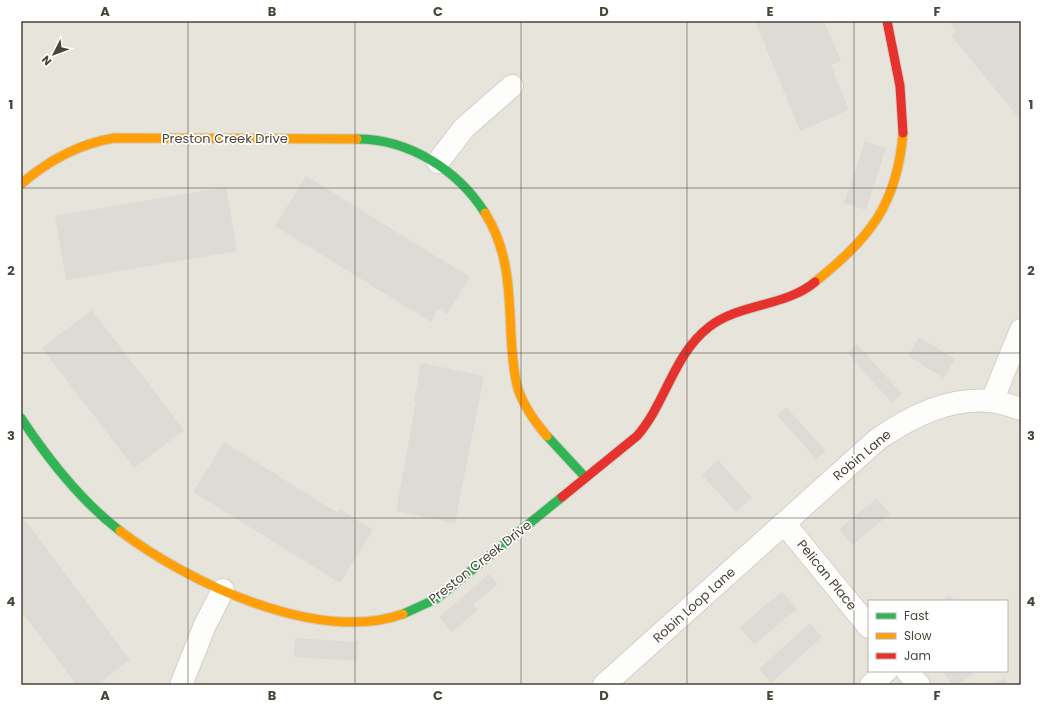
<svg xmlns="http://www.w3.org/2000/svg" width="1042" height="706" font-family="Poppins,sans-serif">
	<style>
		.residential { fill: #e7e4dc; fill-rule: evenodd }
		.building { fill: #dedbd6 }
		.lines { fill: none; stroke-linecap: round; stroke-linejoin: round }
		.street-casing { stroke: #d2d0cb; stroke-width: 24 }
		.fast-casing { stroke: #d3cfc5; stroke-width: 11 }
		.slow-casing { stroke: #d3cfc5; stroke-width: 11 }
		.jam-casing { stroke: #d3cfc5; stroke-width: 11 }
		.street { stroke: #fdfdfc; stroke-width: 22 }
		.fast { stroke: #30b455; stroke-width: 9 }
		.slow { stroke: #ff9f0a; stroke-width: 9 }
		.jam { stroke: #e5322d; stroke-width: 9 }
		.grid { fill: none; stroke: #4b4439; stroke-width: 1; stroke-opacity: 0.55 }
		.labels { text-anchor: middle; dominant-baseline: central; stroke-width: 3.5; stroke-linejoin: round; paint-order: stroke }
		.street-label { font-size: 13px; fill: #4b4439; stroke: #fff }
		.neatline { fill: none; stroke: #4b4439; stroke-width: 1.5 }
		.grid-label { font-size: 13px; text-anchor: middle; font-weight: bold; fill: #4b4439 }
	</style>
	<rect width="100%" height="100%" fill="#f4f2ee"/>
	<path class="residential" d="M21,21H1021V685H21ZM869,601H1007V671H869Z"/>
	<path class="building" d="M755,21H824L841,61L831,65L849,110L800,131Z
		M948,21H1021V121L951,35L956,31Z
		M865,141L886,148L866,210L844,203Z
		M306,176L470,277L447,314L438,309L431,322L275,226Z
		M226,187L237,251L66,280L55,216Z
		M92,310L184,430L134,468L42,348Z
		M919,337L955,359L944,378L908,356Z
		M857,344L902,394L892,403L847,353Z
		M421,363L484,376L455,523L396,511L416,402L414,401Z
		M786,407L826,451L816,459L777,415Z
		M224,442L338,513L340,509L373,530L340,583L193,492Z
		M718,460L752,498L736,512L702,475Z
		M877,498L890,514L852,545L839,529Z
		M21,515L130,660L97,685H77L21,611Z
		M489,574L498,584L473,605L478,610L452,632L439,617Z
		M782,591L797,609L754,645L740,627Z
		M950,595L955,601H943Z
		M810,623L822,637L771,683L759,669Z
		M295,638L358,642L357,661L294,657Z
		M942,671H976L957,685H953Z
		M1005,678L1008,685H989Z"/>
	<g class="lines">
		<g class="street-casing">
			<path id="street" d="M438,162L464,128L512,86
				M992,401L1021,330
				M784,523L869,627
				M907,671L919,685
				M181,685L205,625L223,590
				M604,685L878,439C912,416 949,397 991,401C1001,402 1012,406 1021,409
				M871,685L886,671"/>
		</g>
		<g class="fast-casing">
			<path id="fast" d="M357,139C409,139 458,170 485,213
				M21,418C48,459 81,501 120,531
				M547,436L585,477
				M403,614L436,599L562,497"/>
		</g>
		<g class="slow-casing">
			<path id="slow" d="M21,184C49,160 78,144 114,138L357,139
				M485,213C509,251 509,291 511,334C512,352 513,372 518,389C524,407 535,422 547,436
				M815,282C869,238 897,206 903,133
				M120,531C189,583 317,644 403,614"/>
		</g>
		<g class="jam-casing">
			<path id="jam" d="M887,21L900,86L903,133
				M562,497L637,436C666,403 673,355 709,327C740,303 785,307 815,282"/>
		</g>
		<use href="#street" class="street"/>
		<use href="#fast" class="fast"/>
		<use href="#slow" class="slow"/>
		<use href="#jam" class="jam"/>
	</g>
	<path class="grid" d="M188,21V685M355,21V685M521,21V685M687,21V685M854,21V685M21,188H1021M21,353H1021M21,518H1021"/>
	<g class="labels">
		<g class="street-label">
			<text x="225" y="138">Preston Creek Drive</text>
			<text transform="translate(862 455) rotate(-40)">Robin Lane</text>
			<text transform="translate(480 562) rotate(-38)">Preston Creek Drive</text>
			<text transform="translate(827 575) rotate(51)">Pelican Place</text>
			<text transform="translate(694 605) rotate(-42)">Robin Loop Lane</text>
		</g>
	</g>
	<rect width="1042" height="706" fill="none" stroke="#ffffff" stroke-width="44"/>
	<rect x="868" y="600" width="140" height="72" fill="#ffffff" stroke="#b7b4b0"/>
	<rect x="876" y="613" width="20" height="6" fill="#30b455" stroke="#b7b4b0"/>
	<text x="904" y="620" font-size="12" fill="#4b4439">Fast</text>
	<rect x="876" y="633" width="20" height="6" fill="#ff9f0a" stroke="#b7b4b0"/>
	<text x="904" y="640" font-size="12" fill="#4b4439">Slow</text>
	<rect x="876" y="653" width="20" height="6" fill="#e5322d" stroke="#b7b4b0"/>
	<text x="904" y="660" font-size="12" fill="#4b4439">Jam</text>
	<g transform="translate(54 54) rotate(228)" stroke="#ffffff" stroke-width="3" paint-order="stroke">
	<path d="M0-3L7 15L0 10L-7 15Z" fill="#4b4439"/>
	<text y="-6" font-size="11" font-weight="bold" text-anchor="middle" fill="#4b4439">N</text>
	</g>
	<rect x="22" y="22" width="998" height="662" class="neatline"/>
	<g class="grid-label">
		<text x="105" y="16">A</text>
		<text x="272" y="16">B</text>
		<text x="438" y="16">C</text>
		<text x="604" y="16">D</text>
		<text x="770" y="16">E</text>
		<text x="937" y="16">F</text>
		<text x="11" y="109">1</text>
		<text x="1031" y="109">1</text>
		<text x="11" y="275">2</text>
		<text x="1031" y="275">2</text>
		<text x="11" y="440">3</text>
		<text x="1031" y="440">3</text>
		<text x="11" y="606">4</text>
		<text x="1031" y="606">4</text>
		<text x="105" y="700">A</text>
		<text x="272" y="700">B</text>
		<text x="438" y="700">C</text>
		<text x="604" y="700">D</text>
		<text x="770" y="700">E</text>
		<text x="937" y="700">F</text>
	</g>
</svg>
